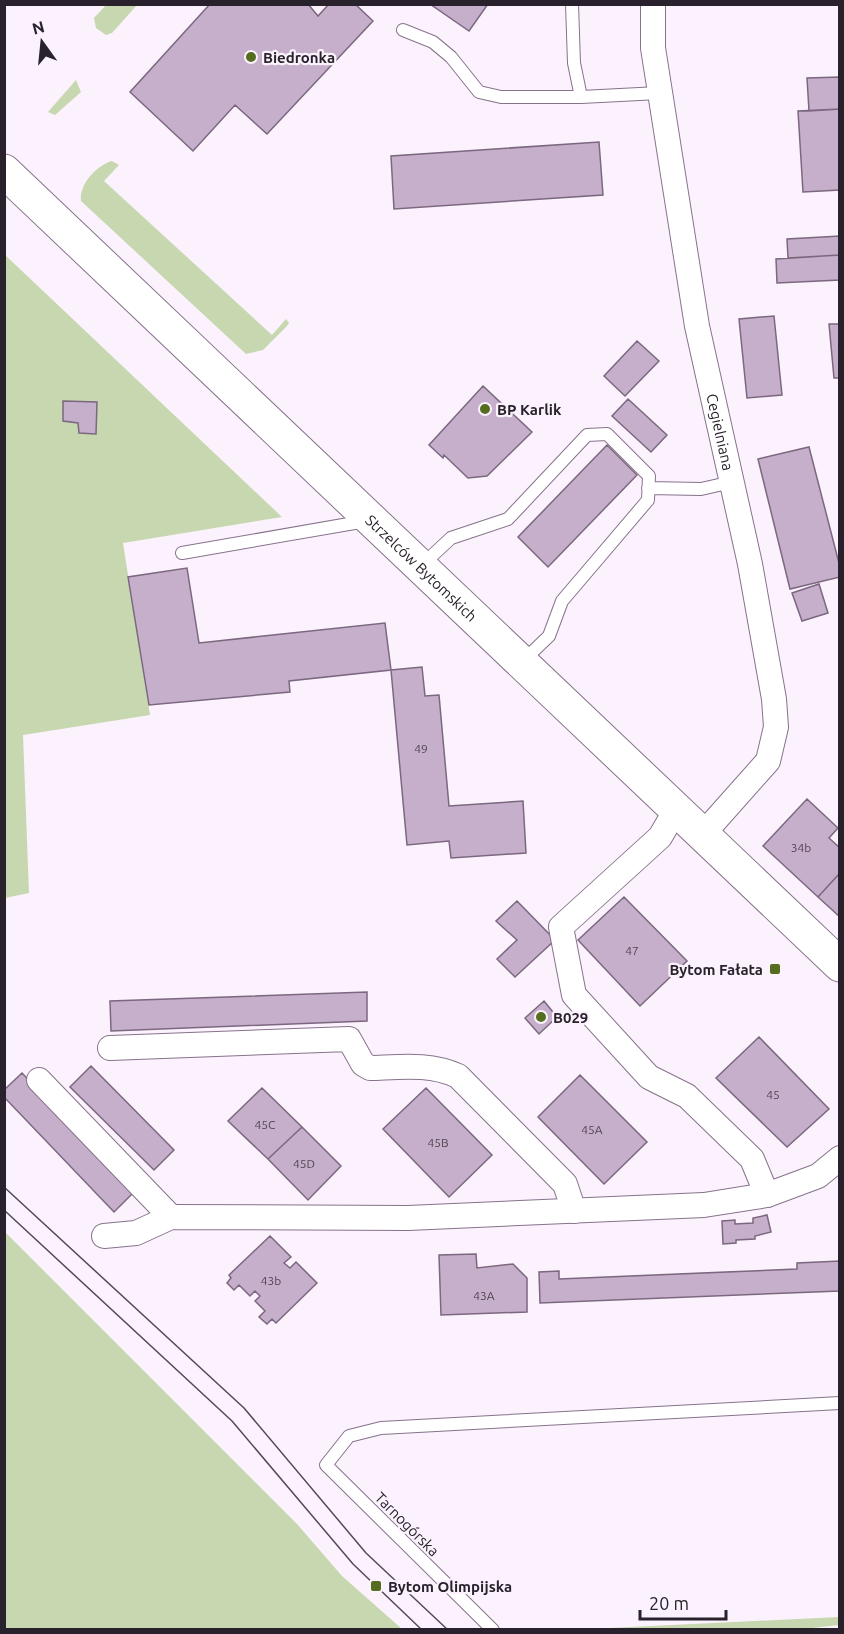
<svg xmlns="http://www.w3.org/2000/svg" width="844" height="1634" font-family="Ubuntu,sans-serif">
	<style>
		.green { fill: #c7d7af }
		.building { fill: #c6afca; stroke: #7b677f; stroke-width: 1.5 }
		.lines { fill: none; stroke-linecap: round; stroke-linejoin: round }
		.lane-casing { stroke: #87728b; stroke-width: 14 }
		.street-casing { stroke: #87728b; stroke-width: 26 }
		.secondary-casing { stroke: #87728b; stroke-width: 35 }
		.lane { stroke: #fff; stroke-width: 12 }
		.street { stroke: #fff; stroke-width: 24 }
		.secondary { stroke: #fff; stroke-width: 33 }
		.tram { stroke: #534a55; stroke-width: 1.5 }
		.poi-dot { fill: #546d1f; stroke: #fbf2fd; stroke-width: 2 }
		.labels { text-anchor: middle; dominant-baseline: central; stroke-width: 4.5; stroke-linejoin: round; paint-order: stroke }
		.number-label { font-size: 12px; fill: #504453 }
		.poi-label { font-size: 15px; font-weight: bold; fill: #29212b; stroke: #fbf2fd; text-anchor: start }
		.street-label { font-size: 15px; fill: #29212b; stroke: #fbf2fd }
	</style>
	<rect width="100%" height="100%" fill="#fbf2fd"/>
	<path class="green" d="M106,5V4L137,5L112,33L106,35L96,28L94,18Z
		M76,80L81,92L55,115L48,112Z
		M112,161L119,165L104,181L272,335L286,319L289,323L287,326L263,350L246,354L81,201C79,184 97,165 112,161Z
		M4,254L282,517L123,543L150,715L23,735L29,893L5,898Z
		M4,1231L297,1524L342,1576L402,1629H5Z
		M839,1617V1625L794,1630L590,1629Z"/>
	<path class="building" d="M210,4H308L318,16L329,4H355L373,21L267,134L235,105L193,151L130,92Z
		M430,4H488L469,31Z
		M840,77V109L809,111L807,78Z
		M840,109V190L803,192L798,111Z
		M599,142L603,195L394,209L391,156Z
		M840,236V255L788,258L787,239Z
		M840,255V280L777,283L776,259Z
		M774,316L782,395L747,398L739,319Z
		M829,324H840V378H834Z
		M637,341L659,361L625,396L604,376Z
		M483,386L532,432L487,476L468,478L444,455L443,458L429,445Z
		M628,399L667,435L651,452L612,416Z
		M63,401L97,402L96,434L79,433L78,423L63,421Z
		M607,445L637,475L548,567L518,537Z
		M809,447L840,567V577L790,589L758,459Z
		M187,568L199,643L385,623L391,670L289,681L290,692L149,705L128,577Z
		M819,584L828,613L802,621L792,593Z
		M422,667L425,696L439,695L449,806L523,801L526,853L451,858L449,841L407,845L391,670Z
		M807,799L838,828L829,838L840,848V873L818,897L763,846Z
		M840,873V917L818,897Z
		M624,897L687,961L640,1006L578,940Z
		M517,901L555,940L515,977L497,959L517,940L496,921Z
		M367,992V1021L111,1031L110,1001Z
		M544,1001L557,1017L539,1034L525,1018Z
		M759,1037L829,1109L787,1147L716,1078Z
		M91,1066L174,1150L154,1170L70,1087Z
		M22,1073L135,1191L114,1212L4,1097V1090Z
		M580,1075L647,1142L604,1184L538,1117Z
		M262,1088L302,1127L268,1159L228,1121Z
		M426,1088L492,1155L449,1197L383,1129Z
		M302,1127L341,1166L308,1200L268,1159Z
		M767,1215L771,1232L755,1236V1239L736,1240V1243L723,1244L722,1221L735,1220V1224L753,1223V1218Z
		M270,1236L291,1257L284,1263L290,1268L296,1262L317,1283L276,1323L272,1319L267,1324L259,1317L265,1311L255,1301L260,1296L255,1291L250,1296L239,1285L234,1290L227,1283L231,1278L229,1275Z
		M476,1254L477,1268L513,1264L527,1278V1312L441,1315L439,1255Z
		M840,1261V1291L540,1303L539,1272L559,1271V1279L797,1269V1263Z"/>
	<g class="lines">
		<g class="lane-casing">
			<path id="lane" d="M572,4L574,63L581,97L659,93
				M403,30L433,42L451,57L479,92L501,97H581
				M648,488L701,489L732,482
				M182,553L366,521
				M421,566L451,538L508,519L587,435L607,434L649,476L648,500L562,601L549,636L523,661
				M493,1630L326,1465L349,1436L381,1428L840,1403"/>
		</g>
		<g class="street-casing">
			<g id="street">
				<path id="s1" d="M653,4V48L697,326L750,564L774,699L776,727L768,761L704,833"/>
				<path d="M677,808L660,837L561,927L574,995L649,1077L687,1096L752,1159L767,1195"/>
				<path d="M110,1048L349,1039L363,1064L370,1068C401,1067 430,1063 458,1076L565,1184L574,1211"/>
				<path d="M39,1080L171,1217"/>
				<path d="M104,1236L136,1233L171,1217L408,1218L704,1205L767,1195L818,1176L840,1158"/>
			</g>
		</g>
		<g class="secondary-casing">
			<g id="secondary">
				<path id="s2" d="M4,171L840,965"/>
			</g>
		</g>
		<use href="#lane" class="lane"/>
		<use href="#street" class="street"/>
		<use href="#secondary" class="secondary"/>
		<path class="tram" d="M4,1187L244,1408L366,1553L448,1630
			M4,1210L232,1421L353,1564L422,1630"/>
	</g>
	<g class="poi-dot">
		<circle cx="251" cy="57" r="6"/>
		<circle cx="485" cy="409" r="6"/>
		<rect x="769" y="963" width="12" height="12" rx="3"/>
		<circle cx="541" cy="1017" r="6"/>
		<rect x="370" y="1580" width="12" height="12" rx="3"/>
	</g>
	<g class="labels">
		<g class="number-label">
			<text x="421" y="748">49</text>
			<text x="801" y="847">34b</text>
			<text x="632" y="950">47</text>
			<text x="773" y="1094">45</text>
			<text x="265" y="1124">45C</text>
			<text x="592" y="1129">45A</text>
			<text x="438" y="1142">45B</text>
			<text x="304" y="1163">45D</text>
			<text x="271" y="1280">43b</text>
			<text x="484" y="1295">43A</text>
		</g>
		<g class="poi-label">
			<text x="263" y="57">Biedronka</text>
			<text x="497" y="409">BP Karlik</text>
			<text x="763" y="969" text-anchor="end">Bytom Fałata</text>
			<text x="553" y="1017">B029</text>
			<text x="388" y="1586">Bytom Olimpijska</text>
		</g>
		<g class="street-label">
			<text stroke="none"><textPath href="#s1" startOffset="434">Cegielniana</textPath></text>
			<text stroke="none"><textPath href="#s2" startOffset="576">Strzelców Bytomskich</textPath></text>
			<text transform="translate(407 1524) rotate(45)">Tarnogórska</text>
		</g>
	</g>
	<rect width="844" height="1634" fill="none" stroke="#29212b" stroke-width="12"/>
	<g transform="translate(42 42) rotate(345)" stroke="#fbf2fd" stroke-width="4.5" paint-order="stroke">
	<path d="M0-4.5L10 22L0 15L-10 22Z" fill="#29212b"/>
	<text y="-9" font-size="16" font-weight="bold" text-anchor="middle" fill="#29212b">N</text>
	</g>
	<path d="M640 1610v9h86v-9" fill="none" stroke="#29212b" stroke-width="3"/>
	<text x="649" y="1610" font-size="18" fill="#29212b" stroke="#fbf2fd" stroke-width="4.5" paint-order="stroke">20 m</text>
</svg>
